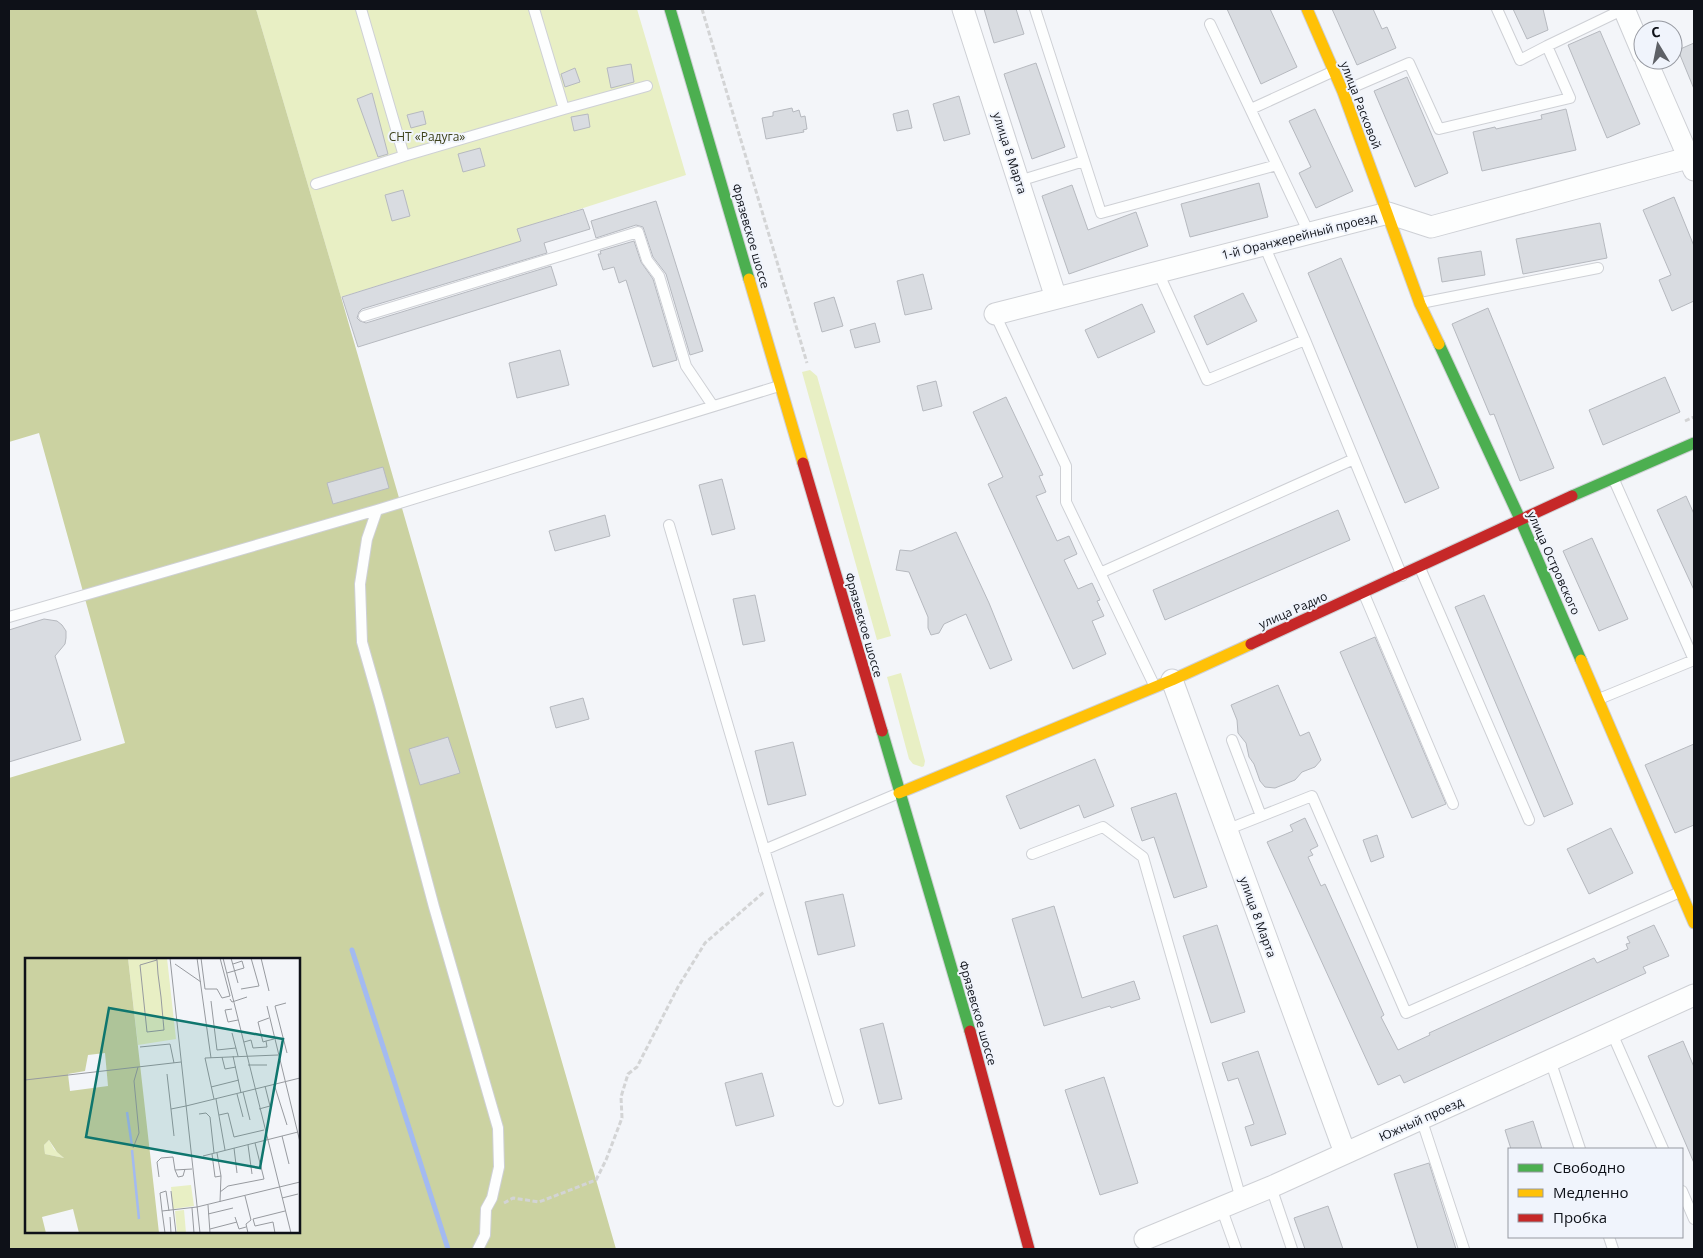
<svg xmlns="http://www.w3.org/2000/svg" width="1703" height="1258" font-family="'Open Sans',sans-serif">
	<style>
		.green { fill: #e8efc4 }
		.forest { fill: #cbd2a1; fill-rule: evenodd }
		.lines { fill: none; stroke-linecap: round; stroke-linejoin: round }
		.stream { stroke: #a3baf1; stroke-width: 5 }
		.building { fill: #d9dce1; stroke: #b6b9bf }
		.lane-casing { stroke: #ced0d5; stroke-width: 12 }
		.street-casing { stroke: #ced0d5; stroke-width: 23 }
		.fast-casing { stroke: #ced0d5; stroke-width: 13 }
		.slow-casing { stroke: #ced0d5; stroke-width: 13 }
		.jam-casing { stroke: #ced0d5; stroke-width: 13 }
		.path { stroke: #d3d4d5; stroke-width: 3; stroke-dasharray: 5 2.5; stroke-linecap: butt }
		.lane { stroke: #fdfefe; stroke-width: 10 }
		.street { stroke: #fdfefe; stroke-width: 21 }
		.fast { stroke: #4caf50; stroke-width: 11 }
		.slow { stroke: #ffc107; stroke-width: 11 }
		.jam { stroke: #c62828; stroke-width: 11 }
		.labels { text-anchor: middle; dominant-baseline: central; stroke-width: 4; stroke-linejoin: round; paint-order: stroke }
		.street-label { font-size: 12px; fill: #0e1118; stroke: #f0f4fc }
		.park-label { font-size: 12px; fill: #3d411a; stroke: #f0f4fc }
		.inset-river { fill: none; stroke: #a3baf1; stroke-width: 2.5 }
		.inset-road { fill: none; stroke: #979a9f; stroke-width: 1 }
		.view { fill: #0f766e; fill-opacity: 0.15; stroke: #0f766e; stroke-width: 2.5 }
		.inset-edge { fill: none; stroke: #0e1118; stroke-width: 2.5 }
	</style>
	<rect width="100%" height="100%" fill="#f3f5f9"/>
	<path class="green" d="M256,9H637L686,175L518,229L521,241L341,297Z
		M810,370L817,376L891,636L877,640L802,372Z
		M901,673L925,761L924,766L922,767L913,764L909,759L887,677Z"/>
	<path class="forest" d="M9,9H256L341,297L616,1249H9V778L125,743L39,433L9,442ZM26,959H299V1232H26Z"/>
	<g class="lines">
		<path class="stream" d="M352,950L448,1249"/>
	</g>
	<path class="building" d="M984,9H1016L1024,34L994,43Z
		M1227,9H1270L1297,67L1261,84Z
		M1332,9H1373L1382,29L1387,27L1396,48L1357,65Z
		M1513,9H1543L1548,30L1527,39Z
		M1600,31L1640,124L1607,138L1568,45Z
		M1694,43V89L1678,50Z
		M1036,63L1065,147L1032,159L1004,74Z
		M631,64L634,82L611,88L607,68Z
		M575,68L580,82L565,87L561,74Z
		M1407,77L1448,173L1415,187L1374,91Z
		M372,93L388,154L378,157L357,99Z
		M959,96L970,134L944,141L933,104Z
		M792,108L793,112L799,110L801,117L805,116L807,129L803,130L804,132L766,139L762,118L773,116V112Z
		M1315,109L1353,191L1316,208L1299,173L1311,167L1289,121Z
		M1566,109L1576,150L1482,171L1473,132L1495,127L1496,129L1542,119L1541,115Z
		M908,110L912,128L897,131L893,114Z
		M423,111L426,124L411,128L407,115Z
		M588,114L590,127L574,131L571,117Z
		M480,148L485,166L463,172L458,154Z
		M1259,183L1268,217L1190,237L1181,204Z
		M1072,185L1088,230L1136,212L1148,246L1069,274L1042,196Z
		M403,190L410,216L392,221L385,195Z
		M1674,197L1694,246V301L1672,311L1659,280L1671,275L1643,210Z
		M656,201L703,351L690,355L666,274L653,257L643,227L636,225L596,238L591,221Z
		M583,209L590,229L544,243L547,253L362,309L359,312L357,318L360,321L366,323L551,266L557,285L358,347L342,297L521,241L517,229Z
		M1600,223L1607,258L1523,274L1516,239Z
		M634,241L641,262L653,279L677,360L653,367L626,280L619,283L614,267L603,270L598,254H601L600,251Z
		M1481,251L1485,275L1442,282L1438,258Z
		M1341,258L1439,488L1405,503L1308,273Z
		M923,274L932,309L905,315L897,281Z
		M1243,293L1257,321L1207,345L1194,316Z
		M834,297L843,326L822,332L814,303Z
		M1142,304L1155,332L1098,358L1085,330Z
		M1488,308L1554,468L1520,481L1494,414L1490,415L1452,324Z
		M875,323L880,342L855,348L850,330Z
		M560,350L569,385L517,398L509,363Z
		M1665,377L1680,412L1603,445L1589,410Z
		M936,381L942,406L923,411L917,386Z
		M1006,397L1043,475L1039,476L1046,492L1036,496L1057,541L1069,536L1077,554L1064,560L1078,589L1092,583L1100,600L1097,601L1104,616L1092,621L1106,654L1073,669L988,484L1003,477L973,412Z
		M383,467L389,488L333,504L327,483Z
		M722,479L735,529L712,535L699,485Z
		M1686,496L1694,514V590L1657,510Z
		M1338,510L1350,540L1165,620L1153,590Z
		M605,515L610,536L555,551L549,531Z
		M956,532L989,603L1012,660L990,669L966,614L944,624L939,633L931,635L928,628V617L909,572L896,570L900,550L911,551Z
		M1592,538L1628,619L1599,631L1563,551Z
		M755,595L765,641L743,645L733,599Z
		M1484,595L1573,804L1544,817L1455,607Z
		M44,619L57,621L62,625L66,631V638L65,644L55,656L81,740L9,762V630Z
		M1375,637L1446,804L1412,818L1340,652Z
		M1278,685L1300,736L1309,732L1321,760L1315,767L1302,772L1295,780L1275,788L1265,787L1260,781L1254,764L1249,757L1246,743L1238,733L1237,720L1231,705Z
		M583,698L589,719L556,728L550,707Z
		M448,737L460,773L420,785L409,749Z
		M793,742L806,795L768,805L755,751Z
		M1694,744V825L1675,833L1645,765Z
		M1095,759L1114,806L1084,818L1079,805L1020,829L1006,796Z
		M1176,793L1207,887L1174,898L1154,837L1142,841L1131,808Z
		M1305,818L1318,846L1310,850L1313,855L1308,857L1321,886L1325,884L1384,1015L1381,1017L1398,1050L1430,1035L1429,1033L1594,958L1597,963L1628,949L1626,944L1630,943L1627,937L1654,925L1669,956L1643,967L1646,973L1404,1083L1400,1075L1378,1085L1267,842L1293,831L1290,825Z
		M1611,828L1633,873L1589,894L1567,849Z
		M1377,835L1384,857L1371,862L1363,840Z
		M843,894L855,946L818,955L805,902Z
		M1054,906L1082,998L1134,981L1140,999L1111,1008L1110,1006L1044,1026L1012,919Z
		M1217,925L1245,1012L1211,1023L1183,936Z
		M883,1023L902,1099L879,1104L860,1029Z
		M1683,1041L1694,1067V1163L1648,1056Z
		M1258,1051L1286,1134L1251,1146L1245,1127L1254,1124L1238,1078L1228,1081L1222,1063Z
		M762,1073L774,1116L736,1126L725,1083Z
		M1104,1077L1138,1183L1100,1195L1065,1090Z
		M1533,1121L1542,1149H1511L1505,1130Z
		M1429,1163L1456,1249H1418L1394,1174Z
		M1328,1206L1343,1249H1305L1294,1218Z"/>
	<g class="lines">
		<g class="lane-casing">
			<path id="lane" d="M361,9L404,156L564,109L534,9
				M1035,9L1101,213L1277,165
				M1497,9L1520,60L1547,46
				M1210,24L1309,233
				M1344,91L1409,63L1439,129L1570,98L1547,46L1624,9
				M564,109L647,86
				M1251,109L1334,71
				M1019,181L1084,161
				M316,184L404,156
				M1264,245L1305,340L1402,576
				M1158,272L1207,380L1305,340
				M1421,303L1598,268
				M995,314L1066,466V502L1155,687
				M364,316L638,232L647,260L659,276L686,366L713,406
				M1614,480L1694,660
				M377,510L367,539L360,584L362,642L380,705L434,907L498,1128L499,1167L492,1198L486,1209L485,1235L478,1249
				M669,525L838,1101
				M1420,568L1529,820
				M1100,573L1354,459
				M1364,594L1453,804
				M9,617L377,510L779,386
				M1599,699L1694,660
				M1232,740L1261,816
				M1226,830L1312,796L1406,1013L1680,892
				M764,850L899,793
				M1032,854L1103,827L1143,857L1241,1199
				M1611,1031L1663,1149
				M1550,1060L1580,1149
				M1421,1118L1464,1249
				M1271,1187L1292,1249
				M1682,1191L1694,1219
				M1221,1207L1236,1249
				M1609,1237L1613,1249"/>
		</g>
		<g class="street-casing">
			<path id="street" d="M963,9L1056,298
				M1624,9L1643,54
				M1646,60L1694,170
				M995,314L1388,213L1431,227L1688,158
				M1172,680L1345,1153
				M1145,1239L1271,1187L1694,995"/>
		</g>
		<g class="fast-casing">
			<path id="fast" d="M670,9L749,279
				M1439,344L1520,519L1581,660
				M1572,496L1694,443
				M882,731L970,1031"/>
		</g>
		<g class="slow-casing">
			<path id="slow" d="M1307,9L1343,92L1420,304L1439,344
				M749,279L803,463
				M1581,660L1694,923
				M899,793L1172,680L1251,644"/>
		</g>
		<g class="jam-casing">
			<path id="jam" d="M803,463L882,731
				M1251,644L1572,496
				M970,1031L1029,1249"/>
		</g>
		<path class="path" d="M702,9L807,363
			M1685,421L1694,417
			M504,1203L513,1198L539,1202L596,1180L606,1160L622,1118L621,1097L628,1074L637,1067L678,987L705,943L764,892"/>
		<use href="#lane" class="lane"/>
		<use href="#street" class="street"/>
		<use href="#fast" class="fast"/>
		<use href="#slow" class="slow"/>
		<use href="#jam" class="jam"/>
	</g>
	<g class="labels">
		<g class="street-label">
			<text transform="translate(1361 105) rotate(69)">улица Расковой</text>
			<text transform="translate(1010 153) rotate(72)">улица 8 Марта</text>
			<text transform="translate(751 236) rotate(74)">Фрязевское шоссе</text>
			<text transform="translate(1299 236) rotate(-14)">1-й Оранжерейный проезд</text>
			<text transform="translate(1554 563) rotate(66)">улица Островского</text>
			<text transform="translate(1293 610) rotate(-24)">улица Радио</text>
			<text transform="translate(864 625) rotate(74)">Фрязевское шоссе</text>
			<text transform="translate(1258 917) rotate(70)">улица 8 Марта</text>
			<text transform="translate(978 1013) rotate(74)">Фрязевское шоссе</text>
			<text transform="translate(1421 1119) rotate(-24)">Южный проезд</text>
		</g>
		<g class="park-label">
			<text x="427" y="136">СНТ «Радуга»</text>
		</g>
	</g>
	<g transform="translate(25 958)">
		<rect width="275" height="275" fill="#f3f5f9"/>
		<path d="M103,0H142L151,81L113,87ZM24,182L29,191L39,200L20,196L19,187ZM166,227L169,248L148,251L146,229ZM159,252L161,275H152L150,253Z" fill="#e8efc4"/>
		<path d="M0,0H103L134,275H54L48,251L17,259L21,275H0ZM80,95L83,128L45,133L43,116L60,113L63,97ZM24,182L32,194L39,200L20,196L19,187Z" fill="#cbd2a1" fill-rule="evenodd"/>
		<path class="inset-river" d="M102,154L107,188M107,192L114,261"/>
		<path class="inset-road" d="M131,0L132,2L133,16L136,39L139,72L122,74L115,7L132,2M145,0L175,275M172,0L186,100M176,0L180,31H192L197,40L205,38L195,0M198,0L266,275M206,0L213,25M236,0L244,33M150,6L176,24M202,15L219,10L217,3L208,6M216,31L234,28L226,0M205,41L207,44L222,39M186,43L192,92L211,90M261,45L250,48L262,95M242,48L275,184M207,51L200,52L203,64L213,62M207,75L213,98M241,83L238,84L233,64L244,60M219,84L226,82L228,90L242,89L241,83L249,81M115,89L145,86L149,105M208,98L216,135M197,99L200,111L211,109M223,107H242M142,116L149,178M0,122L156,104M249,126L262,167M186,129L214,122M218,134L225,162M212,136L218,159M189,141L180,100L253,97M191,141L200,192M161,148L275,120M146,151L161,148M234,151L245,148L240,128M174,156L181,155L185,159L189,195M194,157L203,155L209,179L239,172M257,178L264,206M223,187L227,216M108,190L114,175L109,123L113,109M209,190L212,215M187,196L190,219L196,218L192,195M178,198L273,174M150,212L153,219L158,218L160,211M134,219L132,204L136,200L148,199L150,212L167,211M146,233L151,275M195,234L203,228L239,221L230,185M220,238L226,262L221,266L223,275M257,240L273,236M195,244L196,218M183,247L185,275M172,249L275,224M167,250L169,275M137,253L135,235L141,233L144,253M183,256L208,250M145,259L146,275M210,259L214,271L221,269M228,261L230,268L248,264L250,275M228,261L260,253M185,271L212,264M140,275L137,253L172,249"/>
		<path class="view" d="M84,50L258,81L235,210L61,179Z"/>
		<rect width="275" height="275" class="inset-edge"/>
	</g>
	<rect width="1703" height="1258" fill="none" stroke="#0e1118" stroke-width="20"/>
	<rect x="1508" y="1148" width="175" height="90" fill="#f0f4fc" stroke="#9699a1"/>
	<rect x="1518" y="1164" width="25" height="8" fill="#4caf50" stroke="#9699a1"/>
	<text x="1553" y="1173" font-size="15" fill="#0e1118">Свободно</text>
	<rect x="1518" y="1189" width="25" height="8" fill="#ffc107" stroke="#9699a1"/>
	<text x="1553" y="1198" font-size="15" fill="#0e1118">Медленно</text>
	<rect x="1518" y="1214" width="25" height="8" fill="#c62828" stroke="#9699a1"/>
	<text x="1553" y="1223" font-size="15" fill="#0e1118">Пробка</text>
	<g transform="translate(1658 45) rotate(350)"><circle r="24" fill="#f0f4fc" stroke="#9699a1"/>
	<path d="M0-4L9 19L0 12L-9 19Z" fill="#5e6167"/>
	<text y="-8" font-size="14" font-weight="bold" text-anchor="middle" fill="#0e1118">С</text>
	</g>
</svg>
